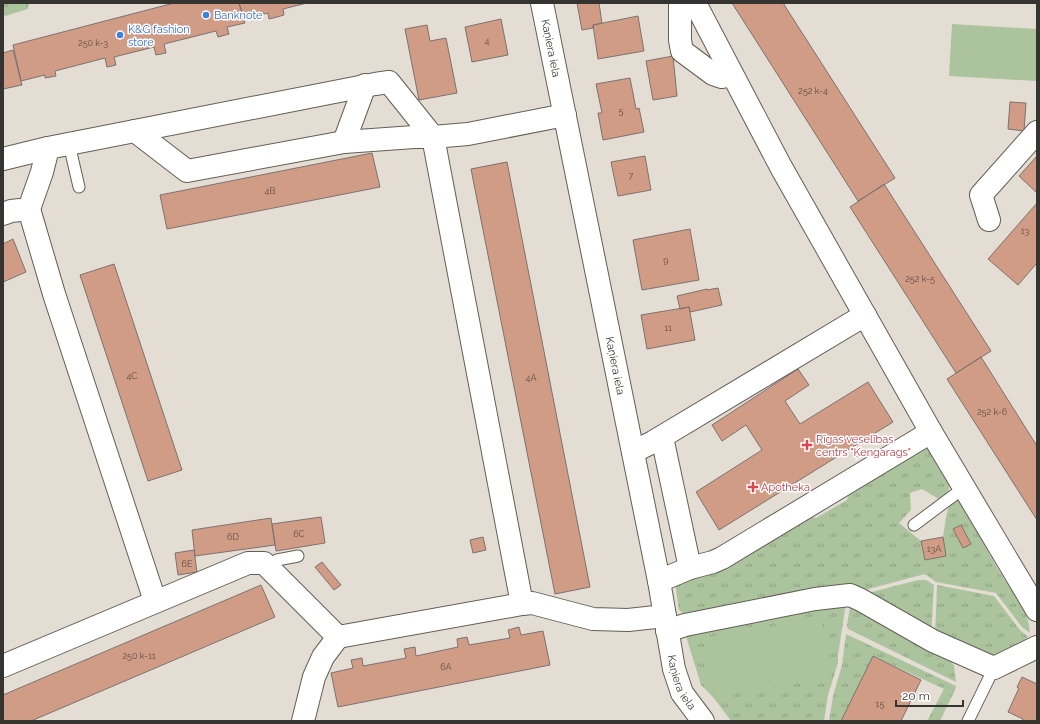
<svg xmlns="http://www.w3.org/2000/svg" width="1040" height="724" font-family="Raleway,sans-serif">
	<style>
		.grass { fill: url(#grass-tufts) }
		.garden { fill: #acc49e }
		.building { fill: #d19c86; stroke: #7c726e }
		.lines { fill: none; stroke-linecap: round; stroke-linejoin: round }
		.lane-casing { stroke: #645e56; stroke-width: 13 }
		.street-casing { stroke: #645e56; stroke-width: 24 }
		.lane { stroke: #fff; stroke-width: 11 }
		.street { stroke: #fff; stroke-width: 22 }
		.shop-dot { fill: #3f7fe0; stroke: #fff; stroke-width: 1.5 }
		.health-dot { fill: #e0444e; stroke: #fff; stroke-width: 1.5 }
		.labels { text-anchor: middle; dominant-baseline: central; stroke-width: 3; stroke-linejoin: round; paint-order: stroke }
		.number-label { font-size: 9px; fill: #5d4e46 }
		.shop-label { font-size: 11px; fill: #366cbe; stroke: #fff; text-anchor: start }
		.street-label { font-size: 11px; fill: #363430; stroke: #fff }
		.health-label { font-size: 11px; fill: #be3a42; stroke: #fff; text-anchor: start }
	</style>
	<defs>
		<pattern id="grass-tufts" width="24" height="20" patternUnits="userSpaceOnUse"><rect width="24" height="20" fill="#acc49e"/><path d="M3 7l-1-3M5 7V3M7 7l1-3M15 17l-1-3M17 17v-4M19 17l1-3" fill="none" stroke="#8da081"/></pattern>
	</defs>
	<rect width="100%" height="100%" fill="#e4ddd4"/>
	<path class="grass" d="M6,3H29L28,9L5,16L3,15V4Z
		M926,443L950,480L948,494L939,499L922,489L910,493L911,510L899,523L921,541L925,560L946,556L943,537L946,517L949,506L958,497C972,522 985,547 999,571C1012,593 1028,607 1030,633L1022,627L996,593L936,582L925,574L861,591L691,619L679,610L675,582L804,515L816,518L847,500L851,486Z
		M918,580H926L934,585L931,635L864,594Z
		M937,585L994,596L1020,630L1028,637L1017,648L999,656H984L935,636Z
		M851,601L948,656L954,666L956,682L848,629L847,625Z
		M846,603L838,655V663L828,695L824,721H731L713,697L701,685L686,636Z
		M846,634L956,686L955,690L940,721H927L944,689L873,656L841,721H829L833,696L842,665Z"/>
	<path class="garden" d="M952,24L1037,29L1036,81L949,76Z
		M821,618L831,677L713,697L703,638Z"/>
	<path class="building" d="M174,3H239L245,23L227,27L229,34L218,37L216,31L164,44L166,53L156,55L154,47L114,57L116,65L107,67L105,58L55,71L56,76L45,78V75L21,81L13,45Z
		M239,3H307L283,9L284,15L277,17L269,19L268,13L244,19Z
		M577,3H599L602,23L593,25V28L582,30Z
		M732,3H783L895,178L858,201Z
		M638,16L644,51L598,59L593,25Z
		M501,19L508,55L472,62L465,27Z
		M427,25L430,41L446,38L457,93L419,100L405,29Z
		M13,50L22,85L3,89V53Z
		M673,56L677,96L653,100L646,61Z
		M630,78L636,109L639,108L644,132L603,140L598,113H602L596,84Z
		M1010,102L1026,103L1024,131L1008,129Z
		M372,153L380,187L167,229L160,195Z
		M645,156L651,190L618,196L611,162Z
		M1037,156V193L1019,176Z
		M507,162L590,587L555,594L471,169Z
		M884,184L991,351L956,373L850,207Z
		M1037,203V263L1018,285L988,259Z
		M690,229L699,280L642,290L633,240Z
		M13,239L26,272L3,282V244Z
		M114,264L182,470L148,481L80,275Z
		M718,288L722,305L690,312L689,307L680,309L677,296L707,289V290Z
		M689,307L695,340L647,349L641,315Z
		M981,357L1037,446V520L947,379Z
		M798,369L809,385L785,401L800,424L868,382L893,422L719,530L696,492L762,450L746,425L722,441L712,425Z
		M321,517L325,543L276,551L272,524Z
		M271,518L275,545L195,556L192,530Z
		M961,525L971,544L963,548L953,529Z
		M483,537L486,550L473,553L470,540Z
		M943,537L946,556L925,560L921,541Z
		M194,550L197,572L178,575L175,553Z
		M322,562L341,585L334,590L315,567Z
		M261,585L275,617L31,721H3V695Z
		M519,627L521,635L543,631L550,665L338,707L331,673L353,668L351,660L362,658L363,666L406,658L404,649L415,647L416,656L458,647L457,639L467,637L469,645L510,638L508,630Z
		M873,656L921,680L901,721H841Z
		M1022,677L1037,684V721H1022L1023,719L1008,712L1019,688L1017,687Z"/>
	<g class="lines">
		<g class="lane-casing">
			<path id="lane" d="M69,144L79,187
				M914,525L965,487
				M269,567L277,560L298,556
				M968,721L994,668"/>
		</g>
		<g class="street-casing">
			<g id="street">
				<path id="s1" d="M542,3L659,581L674,669L682,693L703,721"/>
				<path d="M680,3V40L682,51L713,74L722,77L732,75"/>
				<path d="M695,3L781,167L931,432L1037,610"/>
				<path d="M135,131L187,171L344,142L414,137H433L522,604"/>
				<path d="M344,142L365,85"/>
				<path d="M3,159L48,148"/>
				<path d="M29,209L54,294L155,601"/>
				<path d="M3,214L11,211L29,209L42,172L48,148L375,84L389,82L433,137L468,134L565,115"/>
				<path d="M989,220L981,195L1037,132"/>
				<path d="M662,437L690,568"/>
				<path d="M633,452L653,442L865,315"/>
				<path d="M659,581L690,568L713,562L722,558L931,432"/>
				<path d="M667,631L685,625L815,599L850,595L861,600L933,641L994,668L1037,647"/>
				<path d="M3,666L248,563H264L338,637L522,604L532,603L593,619L628,620L665,616"/>
				<path d="M303,721L314,677L323,657L338,637"/>
			</g>
		</g>
		<use href="#lane" class="lane"/>
		<use href="#street" class="street"/>
	</g>
	<g class="shop-dot">
		<circle cx="206" cy="15" r="4"/>
		<circle cx="120" cy="35" r="4"/>
	</g>
	<g class="health-dot">
		<path d="M805 439h4v4h4v4h-4v4h-4v-4h-4v-4h4z"/>
		<path d="M751 481h4v4h4v4h-4v4h-4v-4h-4v-4h4z"/>
	</g>
	<g class="labels">
		<g class="number-label">
			<text x="487" y="41">4</text>
			<text x="93" y="43">250 k-3</text>
			<text x="813" y="91">252 k-4</text>
			<text x="621" y="111">5</text>
			<text x="631" y="176">7</text>
			<text x="270" y="191">4B</text>
			<text x="1025" y="231">13</text>
			<text x="666" y="260">9</text>
			<text x="920" y="279">252 k-5</text>
			<text x="668" y="328">11</text>
			<text x="132" y="376">4C</text>
			<text x="531" y="378">4A</text>
			<text x="992" y="412">252 k-6</text>
			<text x="299" y="534">6C</text>
			<text x="233" y="537">6D</text>
			<text x="934" y="549">13A</text>
			<text x="187" y="564">6E</text>
			<text x="139" y="656">250 k-11</text>
			<text x="446" y="667">6A</text>
			<text x="880" y="704">15</text>
		</g>
		<g class="shop-label">
			<text x="214" y="15">Banknote</text>
			<text x="128" y="29">K&amp;G fashion<tspan x="128" dy="13">store</tspan></text>
		</g>
		<g class="street-label">
			<text stroke="none"><textPath href="#s1" startOffset="46">Kaņiera iela</textPath></text>
			<text stroke="none"><textPath href="#s1" startOffset="370">Kaņiera iela</textPath></text>
			<text stroke="none"><textPath href="#s1" startOffset="694">Kaņiera iela</textPath></text>
		</g>
		<g class="health-label">
			<text x="816" y="439">Rīgas veselības<tspan x="816" dy="13">centrs "Ķengarags"</tspan></text>
			<text x="761" y="487">Apotheka</text>
		</g>
	</g>
	<rect width="1040" height="724" fill="none" stroke="#363430" stroke-width="8"/>
	<path d="M896 700v6h67v-6" fill="none" stroke="#363430" stroke-width="2"/>
	<text x="902" y="700" font-size="12" fill="#363430" stroke="#ffffff" stroke-width="3" paint-order="stroke">20 m</text>
</svg>
